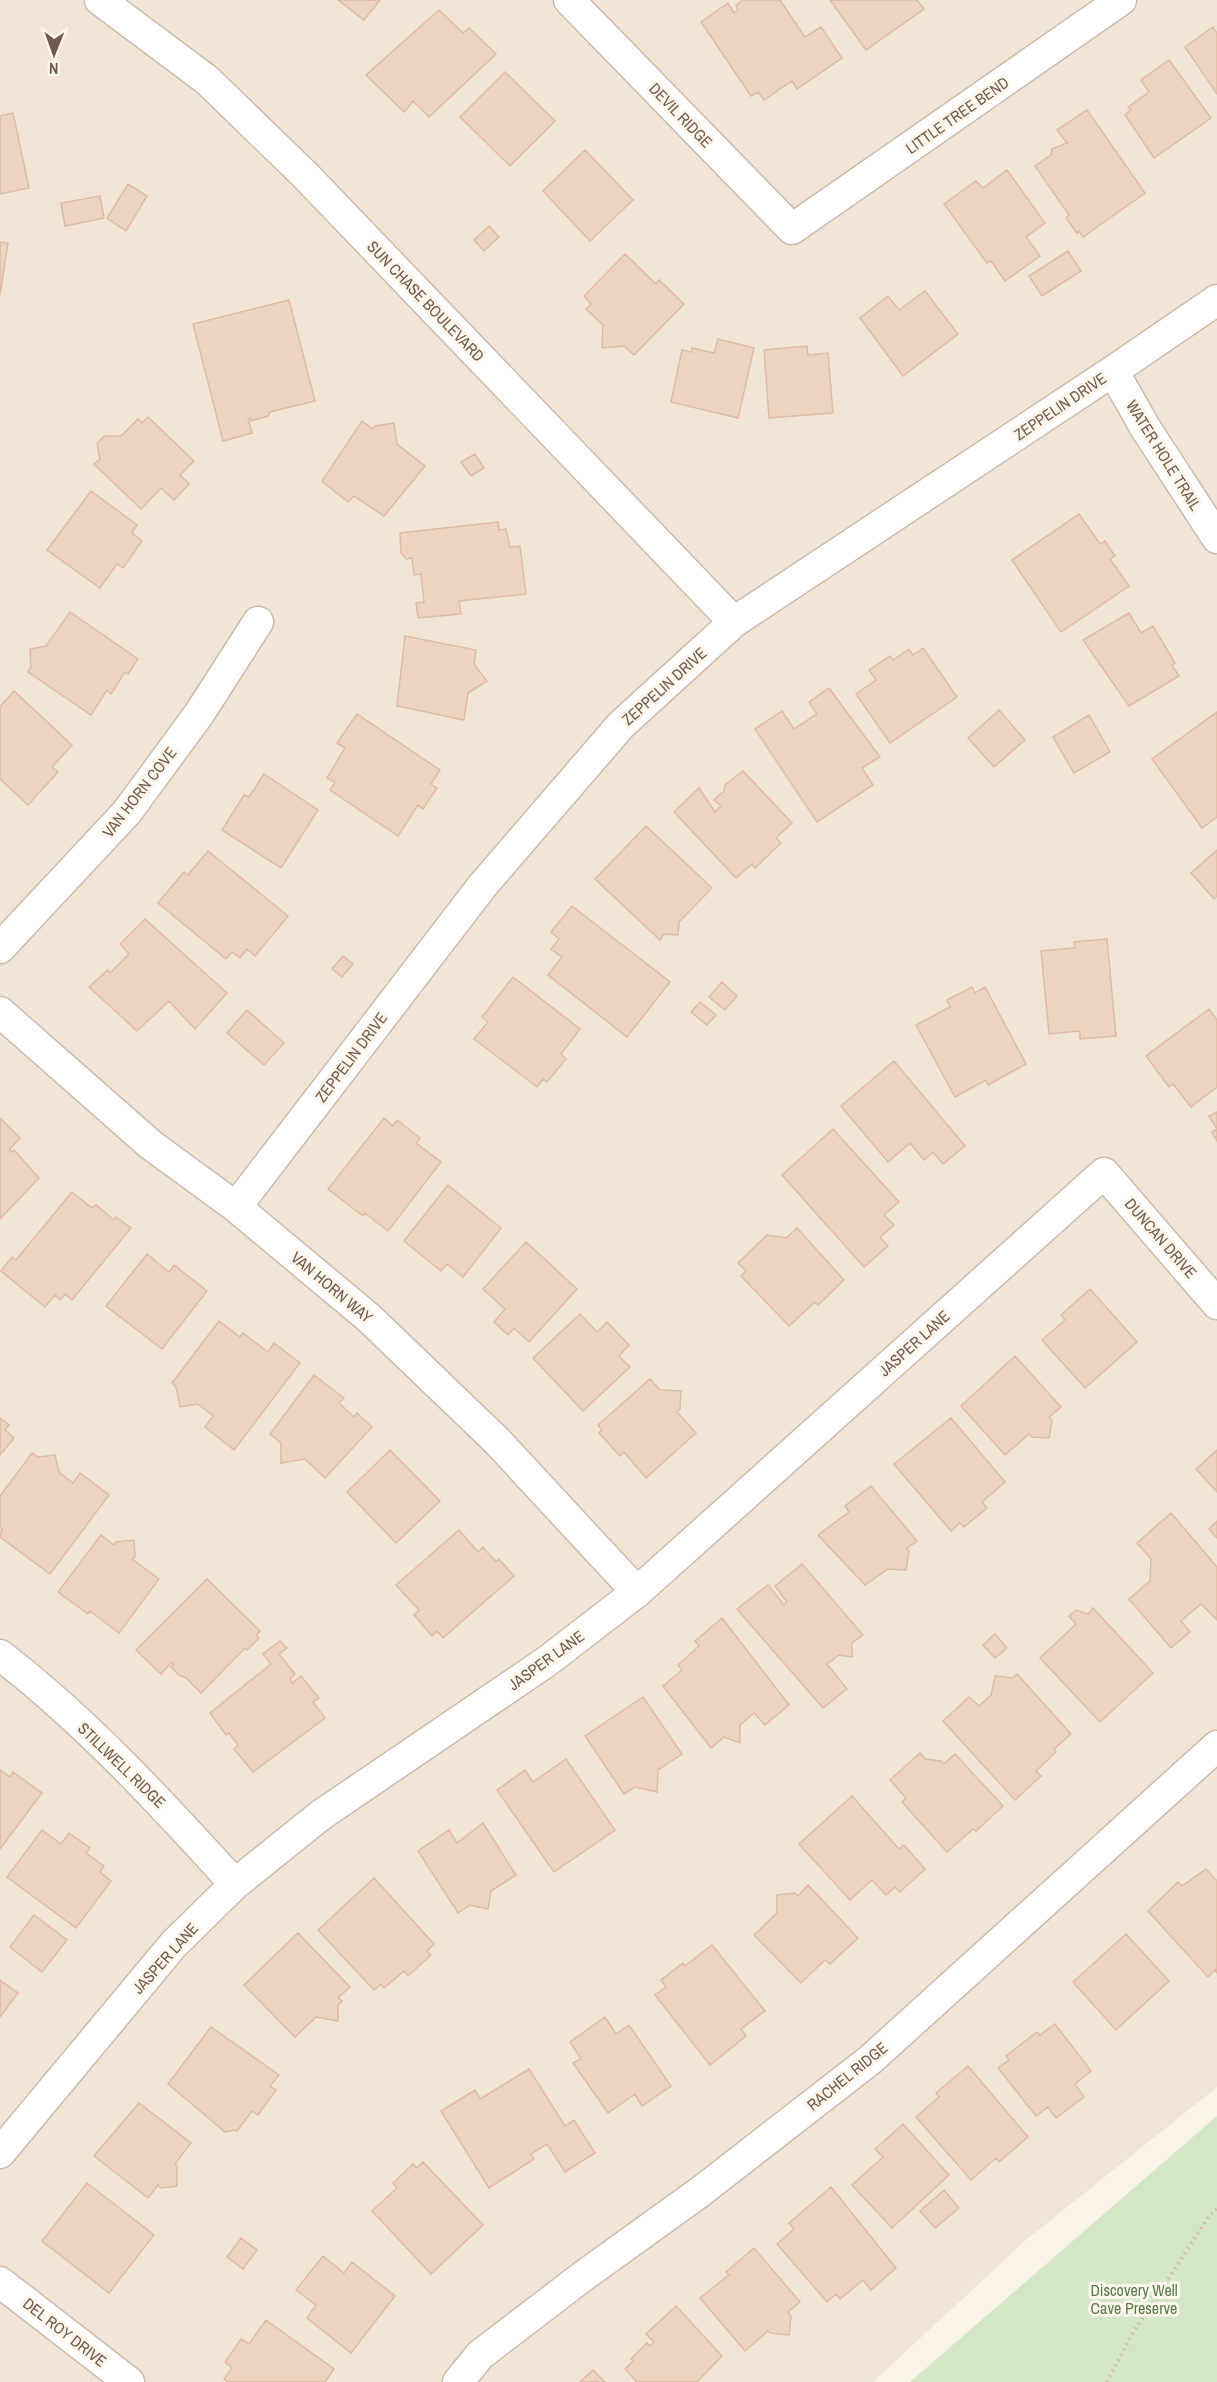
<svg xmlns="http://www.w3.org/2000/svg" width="1217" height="2382" font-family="'Archivo Narrow',sans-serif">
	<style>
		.residential { fill: #f1e5d6 }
		.green { fill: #d3e7c6 }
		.building { fill: #edd4c1; stroke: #debba3; stroke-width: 1.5 }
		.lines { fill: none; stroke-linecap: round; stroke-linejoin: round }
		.minor-casing { stroke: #cbbbae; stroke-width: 33 }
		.path { stroke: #d2b7a4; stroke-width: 4; stroke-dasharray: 1.5 4.5; stroke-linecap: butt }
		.minor { stroke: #fff; stroke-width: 30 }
		.labels { text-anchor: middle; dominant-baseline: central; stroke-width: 6; stroke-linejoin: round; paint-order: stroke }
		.street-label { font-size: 16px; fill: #725b4e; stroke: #fdf7ed }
		.park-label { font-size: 16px; fill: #577b4a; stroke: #fdf7ed }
	</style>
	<rect width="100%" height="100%" fill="#faf3e7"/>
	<path class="residential" d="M0,0H1217V2087L1027,2239L873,2382H0Z"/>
	<path class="green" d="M1217,2116V2382H910Z"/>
	<path class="building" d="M338,0H380L364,20Z
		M743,0H780L805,37L821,27L842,58L797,89L792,81L764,100L758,92L751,96L701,22L728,3L734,13L738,10L736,5Z
		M830,0H917L924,9L866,50Z
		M439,10L463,33L469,28L496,54L429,117L413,101L404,112L366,75Z
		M1213,27L1217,33V94L1185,47Z
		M1169,60L1211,118L1154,158L1125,115L1131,110L1128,107L1149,92L1141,80Z
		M505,72L555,121L510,166L460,117Z
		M1087,110L1145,193L1083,237L1079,231L1077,233L1066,218L1069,215L1035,166L1051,155L1052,149L1067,143L1057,130Z
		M13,113L29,188L0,194V116Z
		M585,150L633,200L590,241L543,191Z
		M1007,170L1045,223L1026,237L1040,256L1005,281L991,261L987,263L944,204L976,181L983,188Z
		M128,184L147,196L126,231L107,218Z
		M100,196L104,218L65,226L61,203Z
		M489,226L499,237L484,251L474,240Z
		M0,242L8,243L0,295Z
		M1068,251L1081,271L1042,296L1029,276Z
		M625,254L656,284L659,280L684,304L634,355L624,346L602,348L603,325L586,309L591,304L584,296Z
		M925,291L958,334L903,376L860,318L888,296L899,310Z
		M289,300L315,401L270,412L268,416L251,421V418L248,419L252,433L223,441L193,324Z
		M718,339L754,348L738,418L671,402L682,350L691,352L692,348L714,353Z
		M807,346L808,355L828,353L833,413L769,418L764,350Z
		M148,417L194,461L180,475L189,484L174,500L161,488L141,509L94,464L100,459L97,443L105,436H121L138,419L142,423Z
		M362,421L373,429L375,426L394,423L397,444L425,466L384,516L354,496L348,502L322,481Z
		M475,454L484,468L471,476L461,462Z
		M91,491L137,525L132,533L142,541L123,568L117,564L100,588L47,550Z
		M1079,514L1100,544L1105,541L1115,556L1110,559L1129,586L1061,632L1012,560Z
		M498,522L499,530L506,529L510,547L520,546L526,594L459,601L461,614L418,618L416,603L424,602L421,574L414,575L412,558L406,559L401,553L400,533Z
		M70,612L138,659L128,674L125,672L111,694L107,690L91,715L28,672L31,667L30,649L46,646Z
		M1129,613L1141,633L1153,626L1175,663L1172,665L1179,676L1129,706L1083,640Z
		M405,636L476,650L474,664L487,681L468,693L464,720L397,706Z
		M923,648L957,697L890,743L856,694L876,680L869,670L890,656L893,660L909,649L913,655Z
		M829,688L880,757L862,768L873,785L817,822L755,729L782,711L794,729L817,714L809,702Z
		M14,691L72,745L52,767L58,772L28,805L0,779V707Z
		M999,710L1025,740L994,767L968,738Z
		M1217,712V817L1202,828L1152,759Z
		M357,714L440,770L431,784L437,788L423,809L418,805L398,836L330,790L335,782L327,778L345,748L337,743Z
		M1089,715L1110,752L1074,773L1053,737Z
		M743,771L792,823L776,838L781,843L755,868L752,864L736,878L674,812L699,788L715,812L721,806L714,800L724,791L725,785Z
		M264,774L318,810L281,868L222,830L244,795L249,797Z
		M646,826L712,888L679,922L678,935L664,934L660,940L595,879Z
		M1217,850V896L1214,899L1191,873Z
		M208,851L288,916L255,956L247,949L240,958L232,952L226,959L158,903L184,872L188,875Z
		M572,906L670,982L627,1037L548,975L562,957L551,949L559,939L551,932Z
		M145,919L227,993L195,1029L169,1001L137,1031L89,987L108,970L110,973L129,954L120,944Z
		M1107,939L1116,1036L1080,1039V1031L1049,1034L1041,951L1075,948L1074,942Z
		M343,956L353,964L342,977L332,969Z
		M513,977L580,1029L561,1054L566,1059L547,1082L543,1079L537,1087L474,1039L488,1022L482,1017Z
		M722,982L737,996L725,1010L709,997Z
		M972,987L975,993L985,987L1026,1064L988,1085L986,1080L955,1097L916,1025L950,1007L947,1000Z
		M700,1002L716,1015L707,1025L691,1012Z
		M1209,1009L1217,1020V1087L1191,1107L1173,1084L1169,1087L1146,1056Z
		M247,1010L284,1043L264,1065L227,1033Z
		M894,1061L965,1146L943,1164L933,1152L924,1160L910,1143L888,1162L841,1106Z
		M1217,1112V1141L1212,1132L1217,1129L1209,1116Z
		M0,1118L20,1138L9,1150L12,1152L14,1150L39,1178L0,1219Z
		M384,1118L393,1126L397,1120L420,1138L416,1143L441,1162L388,1231L365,1213L363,1216L328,1189Z
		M833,1129L899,1202L884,1215L894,1225L880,1237L888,1246L864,1267L782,1175Z
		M448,1185L501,1228L463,1277L447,1264L441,1271L404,1241Z
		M72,1192L92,1208L96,1205L114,1220L116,1217L131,1228L72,1300L65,1294L60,1300L55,1295L45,1307L1,1271L12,1257L16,1260Z
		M797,1228L844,1280L818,1305L815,1302L789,1326L741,1276L746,1271L738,1263L767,1235L786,1238Z
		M526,1242L577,1289L529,1342L514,1328L508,1335L494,1322L505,1309L483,1289Z
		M147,1254L169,1272L174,1265L207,1291L162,1349L106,1306Z
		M1090,1289L1137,1342L1085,1388L1042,1340L1065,1320L1061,1315Z
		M580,1314L597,1332L607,1322L629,1345L619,1356L630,1367L583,1411L533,1358Z
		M219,1321L240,1337L243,1333L268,1352L274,1343L300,1363L234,1450L205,1427L213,1416L198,1404L180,1407L176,1387L172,1383Z
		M1015,1356L1061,1407L1049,1417L1052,1421L1049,1438L1032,1437L1029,1434L1005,1455L961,1406Z
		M314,1375L344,1398L339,1403L354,1417L357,1413L372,1427L325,1478L305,1459L281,1463V1443L270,1434Z
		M650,1379L660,1390L681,1391L680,1409L677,1412L696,1433L646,1478L624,1452L620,1456L599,1433L602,1430L598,1425Z
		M0,1418L9,1425L5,1430L14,1438L0,1455Z
		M951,1418L1005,1482L982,1502L987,1508L964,1527L960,1523L951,1531L894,1464Z
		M390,1450L440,1501L396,1543L347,1492Z
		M1217,1450V1492L1196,1469Z
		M32,1453L38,1457L55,1455L59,1472L73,1483L80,1473L109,1495L50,1574L0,1537L2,1529L0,1527V1496Z
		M871,1486L917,1541L907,1548L909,1551L906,1570L888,1569L865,1585L818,1535L849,1512L845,1506Z
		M1171,1513L1217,1567V1620L1201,1604L1181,1621L1190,1632L1171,1648L1129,1599L1150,1581L1151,1559L1137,1543Z
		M1217,1521V1538L1209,1529Z
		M459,1530L478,1552L483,1547L496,1562L499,1559L514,1576L443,1638L437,1631L432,1636L415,1616L414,1615L419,1610L396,1585Z
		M101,1535L114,1545L116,1542L134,1540L135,1557L132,1559L159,1579L119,1633L90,1611L88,1614L58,1592Z
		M802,1564L863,1635L852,1643V1657L839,1655L827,1664L847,1689L823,1708L737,1609L768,1585L784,1605L787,1602L775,1586Z
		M207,1579L260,1631L256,1635L259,1638L247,1650L245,1648L201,1693L186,1678L179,1675L171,1667L174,1664L172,1662L161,1674L136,1650Z
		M1093,1608L1153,1673L1100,1722L1040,1658L1076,1624L1069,1616L1076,1610L1088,1614Z
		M722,1618L789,1705L765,1725L754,1713L740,1725V1743L724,1737L711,1748L663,1686L682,1670L678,1665L699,1646L695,1641Z
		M995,1634L1007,1648L995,1658L983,1645Z
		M280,1641L287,1648L279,1654L295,1674L290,1679L292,1683L301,1676L319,1698L313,1702L325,1718L253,1772L234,1749L238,1745L229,1733L226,1735L210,1713L271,1664L263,1654Z
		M1017,1674L1071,1734L1054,1749L1056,1752L1036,1771L1041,1776L1015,1800L943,1721L969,1697L979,1706L991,1695L995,1676L1013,1678Z
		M643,1697L682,1754L658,1770L657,1792L635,1787L624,1794L585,1736Z
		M920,1753L926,1759L941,1761L944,1764L955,1754L1003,1806L976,1831L973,1829L947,1852L902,1802L906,1798L890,1780Z
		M566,1759L615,1830L554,1872L497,1790L525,1770L533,1782Z
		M0,1770L10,1777L13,1772L42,1793L0,1849Z
		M852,1796L899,1849L904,1845L925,1869L900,1892L895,1887L886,1895L872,1880L850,1900L799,1844Z
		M483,1823L516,1875L491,1891L488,1909L470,1905L458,1913L418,1851L449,1830L457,1843Z
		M42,1830L61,1844L69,1833L90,1848L86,1853L104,1866L100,1872L111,1881L76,1928L7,1877Z
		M1206,1869L1217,1881V1973L1215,1970L1208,1977L1148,1911L1178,1882L1182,1886Z
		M374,1878L434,1944L427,1951L431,1955L408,1976L404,1971L384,1988L381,1984L374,1990L318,1930Z
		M808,1885L858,1938L830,1964L825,1960L801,1983L754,1935L777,1913V1895L795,1893L798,1896Z
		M34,1915L67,1940L42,1972L10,1947Z
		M298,1933L350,1987L338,1998L342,2001L338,2005V2021L316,2017L295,2037L244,1985Z
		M1126,1934L1169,1981L1116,2030L1073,1982Z
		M712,1945L765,2011L741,2029L746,2036L710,2065L655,1995L666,1987L661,1980L683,1963L685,1966Z
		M0,1980L18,1993L0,2017Z
		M605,2017L616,2034L629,2025L671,2086L642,2106L635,2094L608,2113L573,2063L581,2059L570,2042Z
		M1055,2024L1091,2071L1075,2084L1084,2097L1056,2118L1048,2107L1036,2116L998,2068L1009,2060L1006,2056L1037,2032L1040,2035Z
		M211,2027L279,2075L270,2086L276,2090L258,2115L252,2111L237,2131L235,2130L225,2132L168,2084Z
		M968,2066L1028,2137L999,2162L996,2158L971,2180L916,2117L939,2097L936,2093Z
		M529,2069L565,2126L574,2120L595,2153L565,2172L547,2144L531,2154L534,2159L489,2188L441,2111L475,2090L480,2099Z
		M139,2103L191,2143L175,2164L177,2166V2186L161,2188L158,2185L148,2198L94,2156Z
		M903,2124L949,2175L892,2228L852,2185L883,2157L875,2149Z
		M423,2162L483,2225L431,2274L372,2211L397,2188L393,2183L413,2164L417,2168Z
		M87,2183L154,2235L109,2293L42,2241Z
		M831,2187L896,2268L871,2290L863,2280L840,2299L836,2294L827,2302L777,2244L794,2229L789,2223Z
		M944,2190L959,2208L935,2228L920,2211Z
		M241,2238L257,2250L243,2269L227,2257Z
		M754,2248L800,2302L788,2312L791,2316L789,2335L770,2333L768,2331L745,2351L700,2298L729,2275L726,2272Z
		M323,2256L344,2273L352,2262L395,2296L351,2353L307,2318L316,2305L296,2290Z
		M676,2306L722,2356L697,2382H637L625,2369L633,2361L631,2359L647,2343L650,2346L654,2342L646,2334Z
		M266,2320L334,2369L325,2382H228L224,2379L232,2368L225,2362L241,2339L249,2344Z
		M593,2370L605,2382H580Z"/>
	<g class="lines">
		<g class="minor-casing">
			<path id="minor" d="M100,0L207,80L305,175L734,622
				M569,0L792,229L1121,0
				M1113,371L1146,429L1217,538
				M0,948L127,812L199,714L258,622
				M0,1012L151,1145L236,1207L369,1318L497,1441L637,1592
				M236,1207L483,885L621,725L734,622L1113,371L1217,300
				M0,1655C87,1722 161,1803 235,1884
				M0,2153L173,1945L235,1884L321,1815L546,1662L637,1592L1104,1173L1217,1304
				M0,2282L129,2382
				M458,2382L480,2355L582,2277L700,2192L870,2060L1217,1746"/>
		</g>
		<path class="path" d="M1107,2382L1131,2336L1209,2216L1217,2209"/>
		<use href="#minor" class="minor"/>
	</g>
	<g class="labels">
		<g class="street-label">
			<text transform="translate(681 115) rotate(46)">DEVIL RIDGE</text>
			<text transform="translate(957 115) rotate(-35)">LITTLE TREE BEND</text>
			<text transform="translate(426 301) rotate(46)">SUN CHASE BOULEVARD</text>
			<text transform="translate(1060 406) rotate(-34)">ZEPPELIN DRIVE</text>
			<text transform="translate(1164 455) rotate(58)">WATER HOLE TRAIL</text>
			<text transform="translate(664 686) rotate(-42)">ZEPPELIN DRIVE</text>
			<text transform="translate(139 792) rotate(-52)">VAN HORN COVE</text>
			<text transform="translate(351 1057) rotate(-53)">ZEPPELIN DRIVE</text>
			<text transform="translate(1161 1238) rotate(49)">DUNCAN DRIVE</text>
			<text transform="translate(332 1287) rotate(40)">VAN HORN WAY</text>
			<text transform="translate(914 1343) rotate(-42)">JASPER LANE</text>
			<text transform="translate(546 1660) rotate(-36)">JASPER LANE</text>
			<text transform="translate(122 1765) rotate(44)">STILLWELL RIDGE</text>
			<text transform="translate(165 1958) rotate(-48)">JASPER LANE</text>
			<text transform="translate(847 2076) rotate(-39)">RACHEL RIDGE</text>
			<text transform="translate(65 2332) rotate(38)">DEL ROY DRIVE</text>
		</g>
		<g class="park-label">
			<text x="1134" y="2290">Discovery Well<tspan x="1134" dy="18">Cave Preserve</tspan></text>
		</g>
	</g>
	<g transform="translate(54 54) rotate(181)" stroke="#fdf7ed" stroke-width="4.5" paint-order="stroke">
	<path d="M0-4.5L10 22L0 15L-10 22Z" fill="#725b4e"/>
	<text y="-9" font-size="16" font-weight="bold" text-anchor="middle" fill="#725b4e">N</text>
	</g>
</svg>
